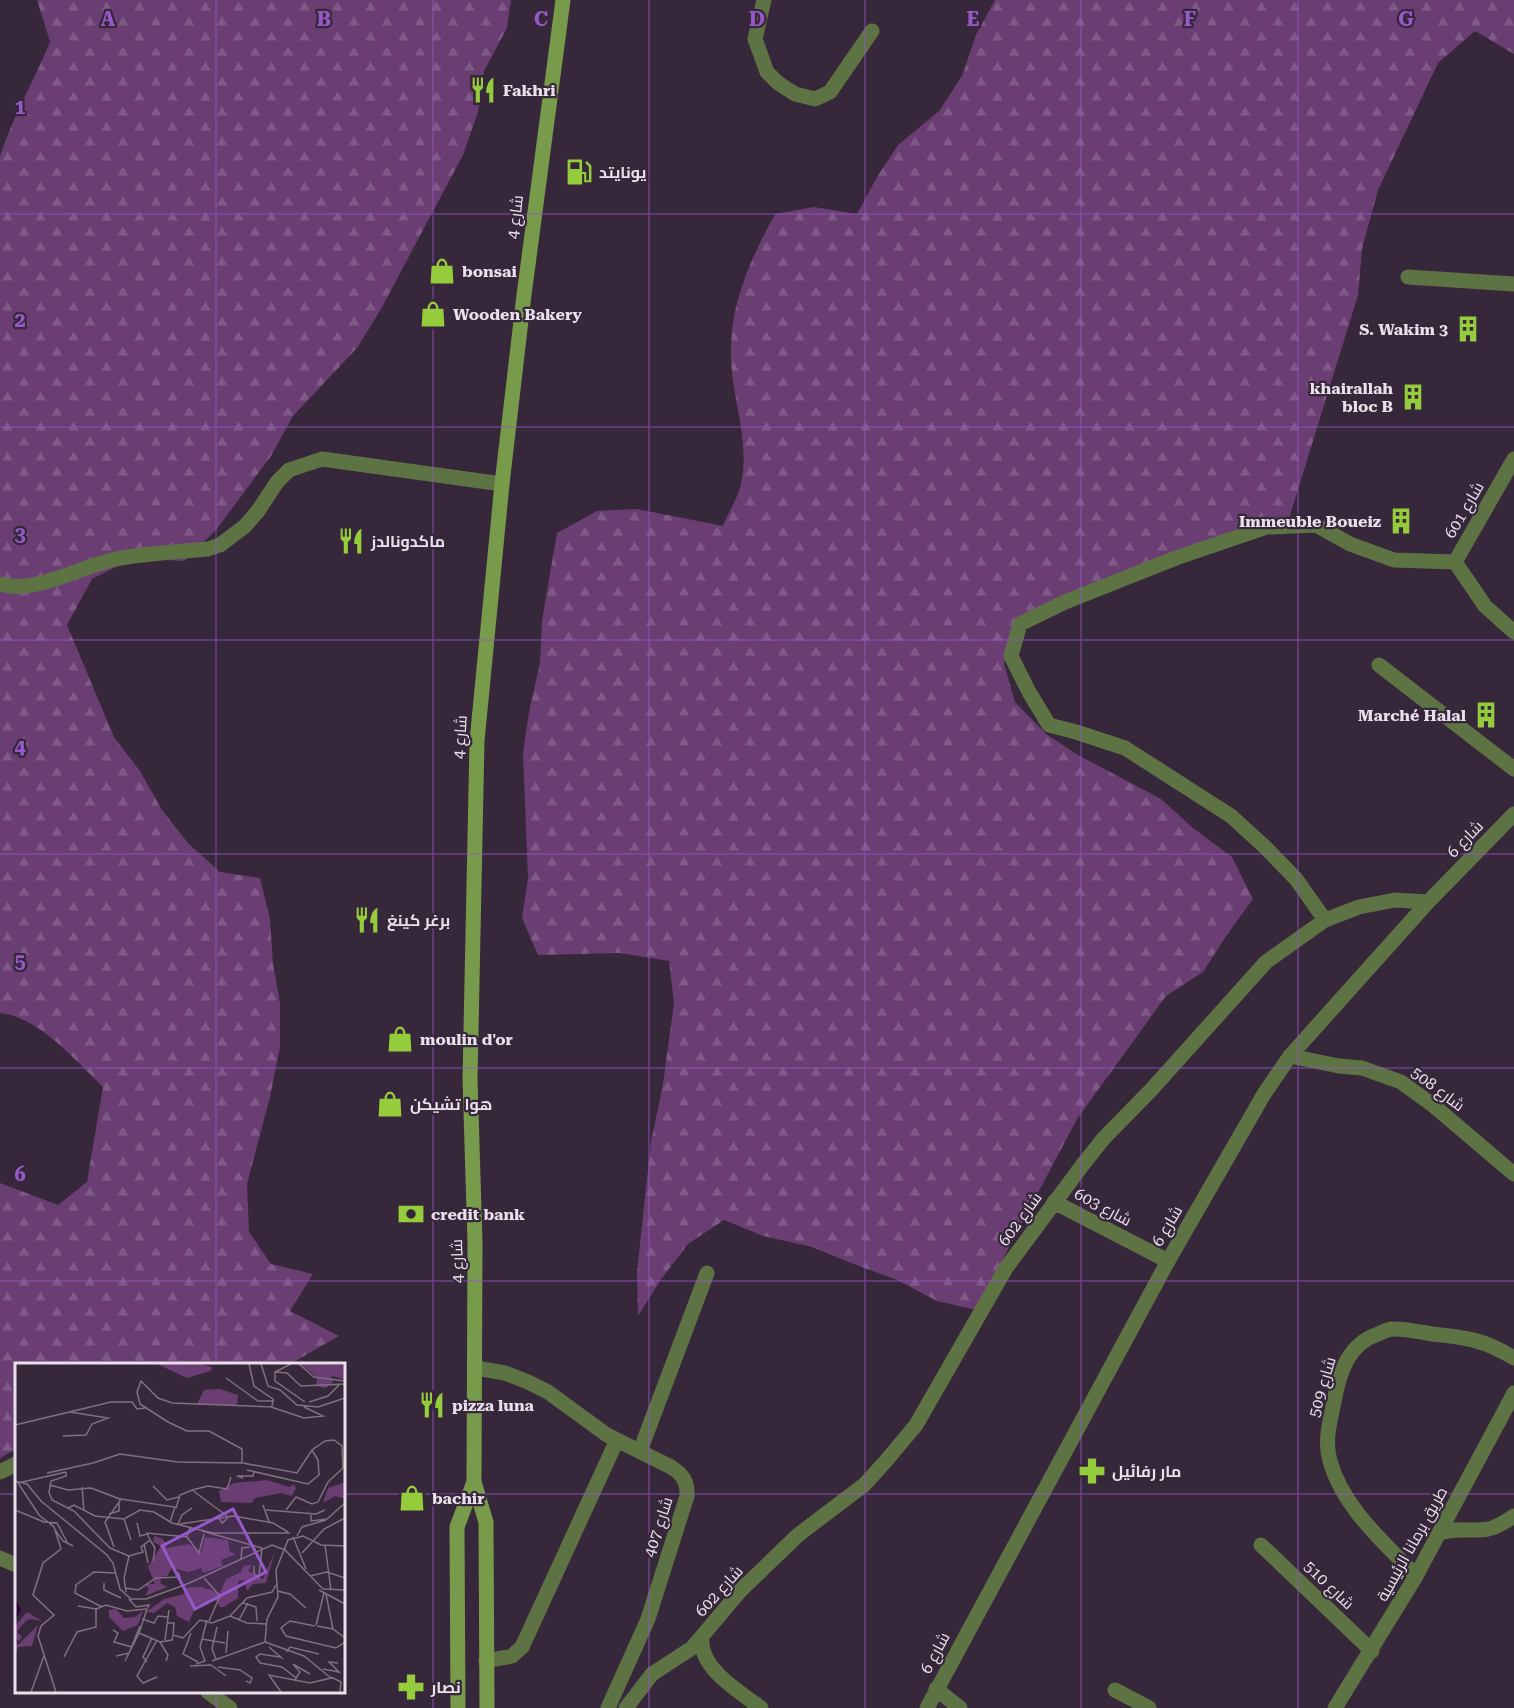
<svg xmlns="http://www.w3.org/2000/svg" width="1514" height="1708" font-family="'Roboto Serif',Cairo,serif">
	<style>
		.forest { fill: url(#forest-firs) }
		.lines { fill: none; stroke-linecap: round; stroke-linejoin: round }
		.minor { stroke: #5e7343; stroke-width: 15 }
		.tertiary { stroke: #5e7343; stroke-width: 15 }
		.secondary { stroke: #789a4b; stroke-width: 15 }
		.grid { fill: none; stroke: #9759ca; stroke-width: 1.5; stroke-opacity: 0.55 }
		.labels { text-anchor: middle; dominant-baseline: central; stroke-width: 4.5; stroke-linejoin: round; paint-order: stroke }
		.poi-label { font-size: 16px; font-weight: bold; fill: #eae0ec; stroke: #37273a; text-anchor: start }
		.street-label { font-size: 16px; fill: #eae0ec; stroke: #37273a }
		.inset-river { fill: none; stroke: #2d0036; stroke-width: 3 }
		.inset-road { fill: none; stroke: #7f7181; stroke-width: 1.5 }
		.view { fill: #9759ca; fill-opacity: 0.15; stroke: #9759ca; stroke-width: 3 }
		.inset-edge { fill: none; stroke: #eae0ec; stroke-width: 3 }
		.grid-label { font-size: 20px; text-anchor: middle; font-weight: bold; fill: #9759ca; stroke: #37273a; stroke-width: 4.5; stroke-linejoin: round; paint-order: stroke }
	</style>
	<defs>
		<pattern id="forest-firs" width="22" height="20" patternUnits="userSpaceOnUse" patternTransform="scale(1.5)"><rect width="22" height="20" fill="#6a3e73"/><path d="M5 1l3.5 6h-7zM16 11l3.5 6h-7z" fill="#7f5a87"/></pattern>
	</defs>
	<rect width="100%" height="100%" fill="#37273a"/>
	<path class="forest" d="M37,0H511L507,28L484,71L478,112L463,155L381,309L357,348L293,416L271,456L216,530L184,561L134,558L92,579L67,625L114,737L140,771L162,810L188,843L220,872L260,878L270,919L273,964L280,1003V1047L270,1097L247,1184L249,1232L271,1264L313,1274L290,1311L339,1336L290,1364H16V1449L0,1458V1183L58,1205L87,1182L103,1087C76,1061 39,1017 0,1013V156C13,116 34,81 50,42Z
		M995,0H1514V54L1475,31L1438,63L1378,190L1362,249L1358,295L1288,522L1014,622L1004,664L1015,702L1046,734L1078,755L1161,799L1193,828L1232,857L1253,899L1226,936L1203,972L1166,996L1077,1119L976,1310L937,1301L897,1280L851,1263L812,1247L763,1236L724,1220L688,1244L662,1278L638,1316L637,1272L651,1142L663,1084L674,1003L669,961L620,953L538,955L522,918L528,878L523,753L529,712L540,663L542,621L557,533L597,511L637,509L723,526C728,513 738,498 741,484C751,438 729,393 731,347C732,298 752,257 775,214L814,207L857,214L877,177L898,145L939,111L962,76L976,35Z"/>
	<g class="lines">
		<path class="minor" d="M764,0L755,39L767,72L778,83L795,94L815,99L830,92L872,31
			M1408,277L1514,284
			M1514,459L1455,562L1485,606L1514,632
			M0,584C34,595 81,566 116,559C146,553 177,552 208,549L220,545L245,526L258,511L277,482L289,470L322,459L502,484
			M1379,665L1514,769
			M1325,920L1296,879L1266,848L1231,816L1125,748L1076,732L1049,725L1029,692L1011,656L1020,624L1065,602L1176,558L1267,527L1316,525L1350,544L1394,560L1455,562
			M1290,1056L1339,1066L1362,1068L1401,1082L1434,1106L1514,1174
			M1054,1202L1168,1261
			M476,1368L505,1373L528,1382L548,1392L607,1435L671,1467C682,1474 688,1481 687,1496L648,1619L608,1708
			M640,1451L707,1273
			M0,1472L16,1464
			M1440,1533C1455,1527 1471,1532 1488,1529C1498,1527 1506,1521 1514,1516
			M1261,1545L1372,1651
			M0,1558L16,1565
			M1416,1576C1384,1542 1343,1508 1330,1461C1324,1441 1330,1422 1334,1402C1339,1373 1348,1344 1378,1334C1382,1332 1387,1330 1391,1329C1404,1328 1419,1332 1432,1334C1465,1337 1485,1340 1514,1358
			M702,1639C699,1668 740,1692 761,1708
			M486,1661L512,1656L522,1647L617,1440
			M936,1689L960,1708
			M1115,1690L1149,1708
			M208,1692L230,1708
			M626,1708L652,1674L692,1648L741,1590L798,1535L864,1485L885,1462L916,1425L1006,1268L1084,1163L1104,1138L1151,1090L1266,962L1325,920L1359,907L1395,900L1428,902"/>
		<path class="tertiary" d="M927,1708L1168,1261L1264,1094L1290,1056L1428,902L1514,814
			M1335,1708L1416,1576L1514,1393"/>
		<path class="secondary" d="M458,1708L457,1527L474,1482
			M487,1708L486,1522L474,1482L475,1242L470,1079L477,741L502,484L524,295L563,0"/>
	</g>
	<path class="grid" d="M216,0V1364M433,0V1708M649,0V1708M865,0V1708M1081,0V1708M1298,0V1708M0,214H1514M0,427H1514M0,640H1514M0,854H1514M0,1068H1514M0,1281H1514M0,1494H16M344,1494H1514M216,1692V1708"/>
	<defs>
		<g id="restaurant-bare" transform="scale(2.07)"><path d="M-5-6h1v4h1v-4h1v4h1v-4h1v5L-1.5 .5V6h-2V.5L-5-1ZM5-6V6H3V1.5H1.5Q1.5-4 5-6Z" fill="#94cc3b" stroke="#37273a" stroke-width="2.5" paint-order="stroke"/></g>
		<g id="fuel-bare" transform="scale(2.07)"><path d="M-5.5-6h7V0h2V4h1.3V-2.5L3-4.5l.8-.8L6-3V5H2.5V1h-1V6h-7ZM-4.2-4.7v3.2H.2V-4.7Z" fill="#94cc3b" stroke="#37273a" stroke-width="2.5" paint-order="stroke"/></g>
		<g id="shop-bare" transform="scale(2.07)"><path d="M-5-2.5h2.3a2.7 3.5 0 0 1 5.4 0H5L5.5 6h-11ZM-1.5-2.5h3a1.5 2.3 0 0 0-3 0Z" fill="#94cc3b" stroke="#37273a" stroke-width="2.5" paint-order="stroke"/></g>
		<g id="building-bare" transform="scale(2.07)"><path d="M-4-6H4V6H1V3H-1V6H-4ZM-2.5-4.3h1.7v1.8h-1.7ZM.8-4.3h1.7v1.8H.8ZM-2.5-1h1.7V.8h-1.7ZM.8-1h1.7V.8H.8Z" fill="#94cc3b" stroke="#37273a" stroke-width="2.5" paint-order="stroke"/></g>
		<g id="bank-bare" transform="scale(2.07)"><path d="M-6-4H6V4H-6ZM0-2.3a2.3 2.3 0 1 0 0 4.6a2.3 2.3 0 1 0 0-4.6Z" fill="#94cc3b" stroke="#37273a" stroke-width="2.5" paint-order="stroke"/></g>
		<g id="pharmacy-bare" transform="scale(2.07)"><path d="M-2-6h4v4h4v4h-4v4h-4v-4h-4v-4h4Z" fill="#94cc3b" stroke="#37273a" stroke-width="2.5" paint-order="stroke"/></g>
	</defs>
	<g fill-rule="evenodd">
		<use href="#restaurant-bare" x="483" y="90"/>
		<use href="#fuel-bare" x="579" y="172"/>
		<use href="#shop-bare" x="442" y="271"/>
		<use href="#shop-bare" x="433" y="314"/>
		<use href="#building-bare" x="1468" y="329"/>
		<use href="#building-bare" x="1413" y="397"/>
		<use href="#building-bare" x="1401" y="521"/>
		<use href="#restaurant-bare" x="351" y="541"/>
		<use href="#building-bare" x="1486" y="715"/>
		<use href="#restaurant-bare" x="367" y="920"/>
		<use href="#shop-bare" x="400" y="1039"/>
		<use href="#shop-bare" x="390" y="1104"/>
		<use href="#bank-bare" x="411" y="1214"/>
		<use href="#restaurant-bare" x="432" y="1405"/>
		<use href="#pharmacy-bare" x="1092" y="1471"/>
		<use href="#shop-bare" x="412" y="1498"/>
		<use href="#pharmacy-bare" x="411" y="1687"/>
	</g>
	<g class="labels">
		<g class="poi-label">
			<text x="503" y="90">Fakhri</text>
			<text x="599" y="172">يونايتد</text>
			<text x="462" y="271">bonsai</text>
			<text x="453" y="314">Wooden Bakery</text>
			<text x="1448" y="329" text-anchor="end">S. Wakim 3</text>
			<text x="1393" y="388" text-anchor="end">khairallah<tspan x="1393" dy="18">bloc B</tspan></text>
			<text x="1381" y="521" text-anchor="end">Immeuble Boueiz</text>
			<text x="371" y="541">ماكدونالدز</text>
			<text x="1466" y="715" text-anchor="end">Marché Halal</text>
			<text x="387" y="920">برغر كينغ</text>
			<text x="420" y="1039">moulin d'or</text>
			<text x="410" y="1104">هوا تشيكن</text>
			<text x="431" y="1214">credit bank</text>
			<text x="452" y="1405">pizza luna</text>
			<text x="1112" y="1471">مار رفائيل</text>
			<text x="432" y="1498">bachir</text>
			<text x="431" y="1687">نصار</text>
		</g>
		<g class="street-label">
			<text transform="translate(515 217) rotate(-83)">شارع 4</text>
			<text transform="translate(1464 510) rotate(-60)">شارع 601</text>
			<text transform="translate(460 737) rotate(-86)">شارع 4</text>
			<text transform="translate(1465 839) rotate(-46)">شارع 6</text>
			<text transform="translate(1438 1089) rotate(37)">شارع 508</text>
			<text transform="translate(1103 1207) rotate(28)">شارع 603</text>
			<text transform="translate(1020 1219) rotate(-54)">شارع 602</text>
			<text transform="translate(1167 1226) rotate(-60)">شارع 6</text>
			<text transform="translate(457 1261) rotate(-91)">شارع 4</text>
			<text transform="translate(1322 1387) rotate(-74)">شارع 509</text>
			<text transform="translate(658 1527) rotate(-72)">شارع 407</text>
			<text transform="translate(1412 1544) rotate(-61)">طريق برمانا الرئيسية</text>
			<text transform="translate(1329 1585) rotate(44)">شارع 510</text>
			<text transform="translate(719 1591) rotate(-48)">شارع 602</text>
			<text transform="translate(935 1653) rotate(-62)">شارع 6</text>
		</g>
	</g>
	<g transform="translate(15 1363)">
		<rect width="330" height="330" fill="#37273a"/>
		<path d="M142,1H186L197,4L196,8L172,15ZM285,1L330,2V17L318,13L315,15L319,18L311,25L301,23L302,14ZM252,117L274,124L279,121L281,125L277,133L266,130L240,135L237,140L206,139L204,128L219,120ZM330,119V136L320,133L308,140L313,125ZM139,173L148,176L152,185L174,181L186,190L190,174L213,177L215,189L221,191L206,197L208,203L188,210L186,205L174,209L157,205L152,213L145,214L146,221L153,224L130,233L134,226L130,221H140L133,204L146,183L138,179ZM260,188L251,220L238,221L232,228L229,217L223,218V235L209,244H205L201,237L181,243L174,259L162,253L160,244L152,240L139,250L131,249L149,236L169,231L170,225L187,224L205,230L211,216L226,209L228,203L237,202L233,208L248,216ZM101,246L109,255L120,254L128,248L123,262L108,268L94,254V247ZM12,249L27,258L14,256L6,263L2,269L7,274L4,278L0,276L3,282L23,262L17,283L3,284L0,295V263Z" fill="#6a3e73"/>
		<path d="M205,26L223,32L222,43L182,41L189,27Z" fill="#6a3e73"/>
		<path class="inset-river" d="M0,238L4,247L0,255"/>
		<path class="inset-road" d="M246,1L253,23L265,27L282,42L303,44L330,35M276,1L260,9V18L290,39M284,1L299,14L330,18M260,9L272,10L286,23L330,21M211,15L243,38H259M294,39L313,33L325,21M256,44L289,55L308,53L289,44M0,62L96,39H117L122,46L130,45M48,73L71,72L77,61L93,55L55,49M78,100L105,91L163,99L227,100V86L194,68H172L153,59L125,41L122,29L126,18L143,35L157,40L257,44L258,36L239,23L234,1M228,100L282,110L297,87L310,78L319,77L327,83L328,105L313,119L303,139L297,141L281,134L271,147M232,107L293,121L304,112L303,97L297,87M51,109V113L36,118L34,129L37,137L59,148L95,185L114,193M32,110L78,100M228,115L222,113H238L239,108M0,118L12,121L26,138L92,192L98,200L105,226L116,236H131L172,221L257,182L270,187L308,226L330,227M35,122L53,127L76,125L105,136M138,123L152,137L164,134M67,124L69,148M177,127L193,123L212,126L216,114M248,142L254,159M53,145L59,142L80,153L109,156L125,147L139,149L157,160L198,170H275M161,145L165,132L177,127L212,153M0,147L29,159L42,160L52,179M251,147L301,151L310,147M94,151L104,148V138M296,151V158L312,156L330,140M203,153L207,160L215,153M109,156L116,177M122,160L125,173L132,171M163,161L167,152L177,145M165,161L219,153L258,160L273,169M40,167L48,178L58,183M187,168L247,185L244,214L239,211V203M282,173L287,164L311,157M172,174L184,190L189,171M278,174L291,206M135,177L140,185L138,198M129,181L133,200M310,182L316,227M99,184L90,159L106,136L160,144L155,159M287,190L309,166L330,155M114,193L128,189L126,184L135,177L132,170L172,174L175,164M226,196L227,185L235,184M295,213L312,209L330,215M189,215L205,233L194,258M89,220V227L106,235M110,225L123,227L141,215L165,214L163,209M304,227L330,241M262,228L275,231L291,245M111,229L109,215L114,193M311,231L318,266M114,236L121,244L134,242L132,246M228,240L241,244L242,258M63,243L81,246M87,244L60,230L61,222L79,209L100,210M132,246L124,270L145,279L157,277L158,272L168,275L185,257L197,260L215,253M215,253L232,235L257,229L261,222M215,253L232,260L251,261M127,256L139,260L143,253L153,254M224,257L233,240M153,260H159L158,272M301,262L309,230M300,263L275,258L266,265L271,273L321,285L330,279M302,263L318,266L330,275M98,267L103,270L99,279L117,284M176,270L168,291L183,299M187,276L210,280M150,277L154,247M145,279L153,292L151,298M250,279L252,256L263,234L261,207L273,177L288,173L306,182L330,183M250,279L289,293L316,315L295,320L254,312L266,329M254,284L268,296M271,289L275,284L304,291M211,290L213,268M101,293L114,290L125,263M49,294L62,269L81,264V246L91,242L112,248L131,246M201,296L197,286L202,264M110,298L124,270M197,298L250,279M132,299L128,294L137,275M245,300L267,304L281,315L280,318M245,300L241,294L245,291L265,294M181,301L190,298L185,284L192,257M175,303L196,302L211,313M203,304L225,307L237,315L235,320L231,318M308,306L324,309L314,299L323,300M142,314L128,320L122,313L142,277M316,314L326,319L325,329M281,315L285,309L278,301L295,311M16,329L29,293M41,329L23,273L26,263L39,252L18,232L28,200L46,186L39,164L24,152L3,120L51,109"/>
		<path class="view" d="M218,146L251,209L180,246L147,183Z"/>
		<rect width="330" height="330" class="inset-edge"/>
	</g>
	<g class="grid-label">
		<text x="108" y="26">A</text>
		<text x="324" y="26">B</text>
		<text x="541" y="26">C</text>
		<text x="757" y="26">D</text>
		<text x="973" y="26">E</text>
		<text x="1190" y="26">F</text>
		<text x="1406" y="26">G</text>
		<text x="20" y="114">1</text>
		<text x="20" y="327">2</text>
		<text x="20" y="541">3</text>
		<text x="20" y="754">4</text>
		<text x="20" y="968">5</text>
		<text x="20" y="1181">6</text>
	</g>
</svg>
